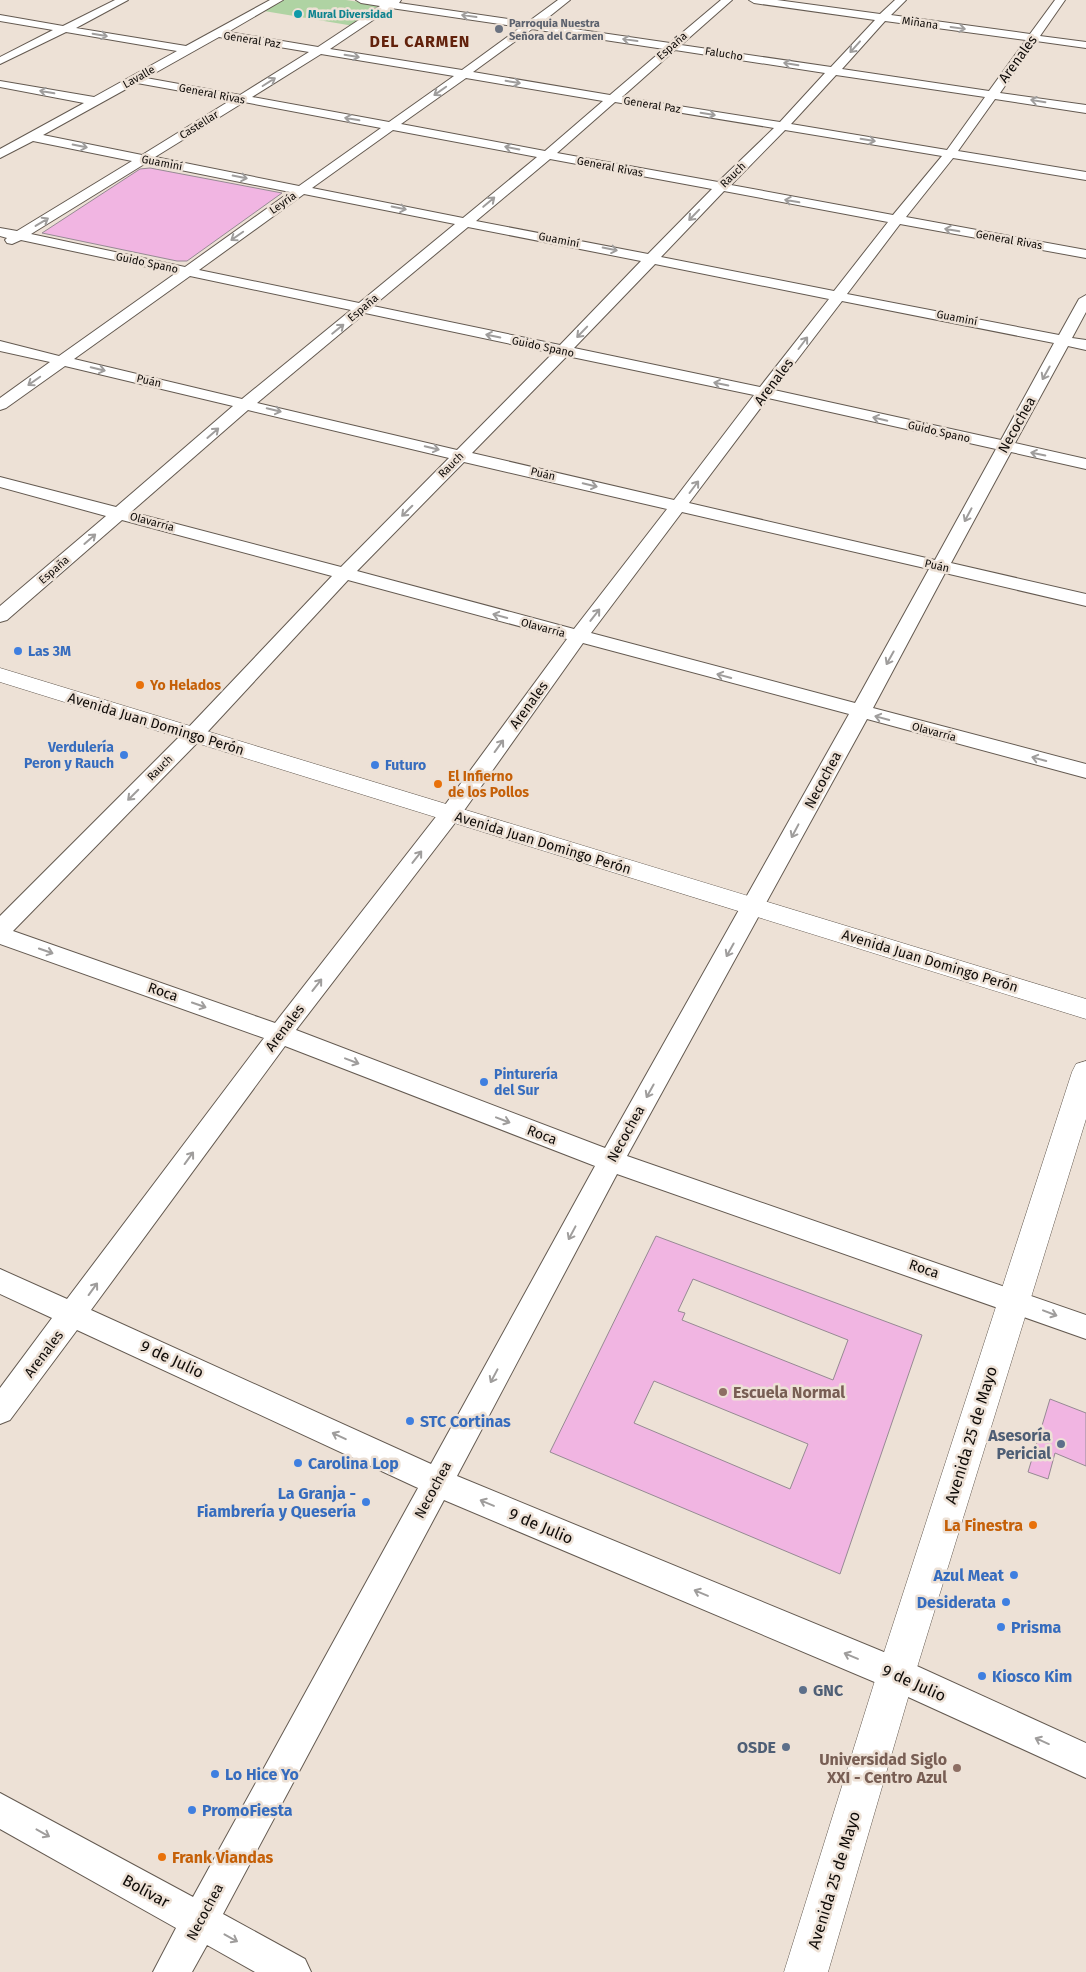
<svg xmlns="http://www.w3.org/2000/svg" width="1086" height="1972" font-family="'Fira Sans',sans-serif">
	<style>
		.green { fill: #afd3a3 }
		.building { fill: #f1b5e2; stroke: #968a93; fill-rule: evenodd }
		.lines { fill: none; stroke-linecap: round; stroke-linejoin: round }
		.minor-casing { stroke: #645a51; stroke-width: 2 }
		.secondary-casing { stroke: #645a51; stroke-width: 1 }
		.primary-casing { stroke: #645a51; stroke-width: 1 }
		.minor { fill: #fff; fill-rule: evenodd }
		.secondary { fill: #fff; fill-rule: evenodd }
		.primary { fill: #fff; fill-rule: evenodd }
		.oneway { stroke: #9f9d9c }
		.culture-dot { fill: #0f9aa8; stroke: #ede1d6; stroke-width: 2 }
		.worship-dot { fill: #6b7280; stroke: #ede1d6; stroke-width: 2 }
		.shop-dot { fill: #3f7fe0; stroke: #ede1d6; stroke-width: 2 }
		.food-dot { fill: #e8710a; stroke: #ede1d6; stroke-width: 2 }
		.education-dot { fill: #8d6e63; stroke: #ede1d6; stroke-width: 2 }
		.service-dot { fill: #5c6f8a; stroke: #ede1d6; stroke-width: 2 }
		.labels { text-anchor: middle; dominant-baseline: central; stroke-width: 5; stroke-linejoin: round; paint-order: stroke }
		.far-culture-label { font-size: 11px; font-weight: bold; fill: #0d838f; stroke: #ede1d6; text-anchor: start }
		.far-worship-label { font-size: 11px; font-weight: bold; fill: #5b616d; stroke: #ede1d6; text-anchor: start }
		.far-street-label { font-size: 11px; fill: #0f0b08; stroke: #ede1d6 }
		.street-label { font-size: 14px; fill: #0f0b08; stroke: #ede1d6 }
		.shop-label { font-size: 14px; font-weight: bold; fill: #366cbe; stroke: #ede1d6; text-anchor: start }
		.food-label { font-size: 14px; font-weight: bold; fill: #c56008; stroke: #ede1d6; text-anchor: start }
		.far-district-label { font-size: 16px; font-weight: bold; letter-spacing: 1px; fill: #62210b; stroke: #ede1d6 }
		.near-street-label { font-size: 16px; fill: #0f0b08; stroke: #ede1d6 }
		.near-education-label { font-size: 16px; font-weight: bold; fill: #785e54; stroke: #ede1d6; text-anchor: start }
		.near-shop-label { font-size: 16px; font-weight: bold; fill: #366cbe; stroke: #ede1d6; text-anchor: start }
		.near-service-label { font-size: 16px; font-weight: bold; fill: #4e5e75; stroke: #ede1d6; text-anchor: end }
		.near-food-label { font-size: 16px; font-weight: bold; fill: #c56008; stroke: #ede1d6; text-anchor: end }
	</style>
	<rect width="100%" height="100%" fill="#ede1d6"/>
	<path class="green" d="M284,0H346L386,6L354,26L264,11Z"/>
	<path class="building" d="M150,168L282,193L187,261H177L42,233L140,169Z
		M656,1236L922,1335L840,1574L550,1452ZM693,1279L848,1340L833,1380L682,1320L685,1313L678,1311ZM654,1381L808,1444L790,1489L634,1423Z
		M1050,1399L1086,1413V1466L1055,1453L1048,1479L1028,1472Z"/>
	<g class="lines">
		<g class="minor-casing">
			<path id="minor" d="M115,0H128L76,28L186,46L270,0H283L228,32L318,47L380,6L361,3L356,0H401L399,3L528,22L558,0H570L540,24L670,43L721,0H732L681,45L831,67L875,20L754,3L749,0H777L880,14L895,0H906L891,15L1030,34L1055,0H1065L1040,36L1086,42V48L1036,41L1000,93L1086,105V113L995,99L958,151L1086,172V180L953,158L906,217L1086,250V258L900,224L847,294L1059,335L1079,299L1086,295V312L1072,338L1086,340V350L1068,346L1015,443L1086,459V469L1011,452L951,563L1086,594V606L945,573L873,708L1086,764V778L867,719L627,1156L1086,1315V1339L617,1174L457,1476L908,1662L1086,1743V1778L884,1686L444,1500L223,1914L305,1959L311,1972H255L207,1945L192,1972H153L176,1928L0,1829V1793L193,1897L418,1488L77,1330L10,1420L0,1424V1388L52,1318L0,1294V1269L67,1299L264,1038L0,944V916L185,731L332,576L122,520L7,620L0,622V606L106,516L0,487V477L116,507L233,406L65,366L6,408L0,410V398L50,362L0,351V341L59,356L176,273L21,240L12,244L7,243L5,240L7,238L0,236V228L17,231L132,161L33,141L0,158V149L84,103L0,87V81L94,97L177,51L66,32L0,64V57L53,30L0,21V15L63,26ZM391,8L521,27L462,70L330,49ZM885,21L1026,40L989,91L842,69ZM532,29L664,49L610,95L473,72ZM219,37L309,52L240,95L146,78ZM675,50L825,73L780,122L622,97ZM321,54L454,76L389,122L252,97ZM836,75L985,97L947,150L791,124ZM466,78L603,101L545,151L401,124ZM137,83L231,100L142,155L43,135ZM244,102L381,128L299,186L155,157ZM615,102L774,128L718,182L557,153ZM393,130L537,157L463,218L312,188ZM785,130L942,156L893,215L731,185ZM550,159L712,189L648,254L476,221ZM146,163L290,192L185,267L31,234ZM724,191L888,222L834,291L661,257ZM304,194L455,224L359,303L199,270ZM468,227L641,261L560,345L373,306ZM655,264L829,299L760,387L574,348ZM190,276L351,310L242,399L74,359ZM842,301L1054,343L1001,440L774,390ZM365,313L553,353L457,450L257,403ZM567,356L754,395L674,500L472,453ZM768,398L996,449L935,560L689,503ZM248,410L449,458L341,567L131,512ZM464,462L667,509L574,629L357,571ZM682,512L929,569L855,703L591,633ZM348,580L567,639L442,809L275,1023L13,931L199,741ZM583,643L849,714L605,1148L296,1030L458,819ZM285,1046L595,1166L431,1464L91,1310Z"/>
		</g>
		<g class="secondary-casing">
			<path id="secondary" d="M0,668L1086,999V1019L0,682Z"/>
		</g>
		<g class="primary-casing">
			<path id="primary" d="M1086,1061V1119L915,1674L828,1972H784L877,1674L1072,1072L1076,1064Z"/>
		</g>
		<use href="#minor" class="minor"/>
		<use href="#secondary" class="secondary"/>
		<use href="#primary" class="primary"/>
	</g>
	<defs><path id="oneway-shaft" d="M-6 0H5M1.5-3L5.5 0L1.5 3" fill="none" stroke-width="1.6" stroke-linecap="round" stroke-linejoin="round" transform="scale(1.25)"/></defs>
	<g class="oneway">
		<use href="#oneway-shaft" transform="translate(469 16) rotate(-172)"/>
		<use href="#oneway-shaft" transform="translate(958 28) rotate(8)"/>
		<use href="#oneway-shaft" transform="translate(100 35) rotate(10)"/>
		<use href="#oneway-shaft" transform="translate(630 40) rotate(-172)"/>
		<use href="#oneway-shaft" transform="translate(855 47) rotate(132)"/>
		<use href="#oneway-shaft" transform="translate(352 56) rotate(9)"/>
		<use href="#oneway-shaft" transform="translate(791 64) rotate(-171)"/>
		<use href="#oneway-shaft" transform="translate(269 82) rotate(-32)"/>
		<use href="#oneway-shaft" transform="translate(513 82) rotate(9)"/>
		<use href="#oneway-shaft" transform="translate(440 91) rotate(145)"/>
		<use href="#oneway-shaft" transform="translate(47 92) rotate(-170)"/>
		<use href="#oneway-shaft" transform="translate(1038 101) rotate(-171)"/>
		<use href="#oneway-shaft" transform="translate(708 114) rotate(9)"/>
		<use href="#oneway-shaft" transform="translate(352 119) rotate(-170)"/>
		<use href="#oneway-shaft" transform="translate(868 140) rotate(9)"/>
		<use href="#oneway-shaft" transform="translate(80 146) rotate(11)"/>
		<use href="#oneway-shaft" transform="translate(512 148) rotate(-169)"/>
		<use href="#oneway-shaft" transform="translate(240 177) rotate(11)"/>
		<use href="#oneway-shaft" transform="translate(792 201) rotate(-170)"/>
		<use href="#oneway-shaft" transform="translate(489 202) rotate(-40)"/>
		<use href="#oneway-shaft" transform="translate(399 208) rotate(11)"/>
		<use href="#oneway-shaft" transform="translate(694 215) rotate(134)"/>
		<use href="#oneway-shaft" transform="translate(42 222) rotate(-31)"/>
		<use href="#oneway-shaft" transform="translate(952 230) rotate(-170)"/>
		<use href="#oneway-shaft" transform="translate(237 236) rotate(145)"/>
		<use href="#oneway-shaft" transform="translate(610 249) rotate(11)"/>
		<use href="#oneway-shaft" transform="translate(338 329) rotate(-39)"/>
		<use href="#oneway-shaft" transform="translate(582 332) rotate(134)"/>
		<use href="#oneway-shaft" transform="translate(493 336) rotate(-168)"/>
		<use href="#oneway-shaft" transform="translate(803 343) rotate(-53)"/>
		<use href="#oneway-shaft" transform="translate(98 369) rotate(13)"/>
		<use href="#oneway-shaft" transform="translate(1046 373) rotate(119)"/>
		<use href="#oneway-shaft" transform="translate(34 381) rotate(145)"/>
		<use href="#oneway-shaft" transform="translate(721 384) rotate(-168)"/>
		<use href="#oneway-shaft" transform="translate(274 410) rotate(14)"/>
		<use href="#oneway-shaft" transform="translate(880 419) rotate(-167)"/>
		<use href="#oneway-shaft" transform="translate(213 433) rotate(-41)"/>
		<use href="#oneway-shaft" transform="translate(432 448) rotate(14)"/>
		<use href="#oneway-shaft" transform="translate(1038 454) rotate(-168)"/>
		<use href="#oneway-shaft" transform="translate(590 485) rotate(13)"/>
		<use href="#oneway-shaft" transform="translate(694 487) rotate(-53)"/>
		<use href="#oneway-shaft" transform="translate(407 511) rotate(135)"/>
		<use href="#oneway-shaft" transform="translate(968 515) rotate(118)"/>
		<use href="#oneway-shaft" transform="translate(90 539) rotate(-41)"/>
		<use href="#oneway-shaft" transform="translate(595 615) rotate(-52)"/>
		<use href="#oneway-shaft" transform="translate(500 616) rotate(-165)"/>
		<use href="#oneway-shaft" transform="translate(890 658) rotate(119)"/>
		<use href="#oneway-shaft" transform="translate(724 676) rotate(-165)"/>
		<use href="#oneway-shaft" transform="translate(882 718) rotate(-165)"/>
		<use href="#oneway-shaft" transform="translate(499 746) rotate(-54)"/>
		<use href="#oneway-shaft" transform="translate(1039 759) rotate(-165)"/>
		<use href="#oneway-shaft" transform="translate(133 795) rotate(135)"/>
		<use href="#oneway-shaft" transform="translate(795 831) rotate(118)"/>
		<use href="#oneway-shaft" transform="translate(417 857) rotate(-52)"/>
		<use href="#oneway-shaft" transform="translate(730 950) rotate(119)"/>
		<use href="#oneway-shaft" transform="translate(46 951) rotate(19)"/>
		<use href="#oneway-shaft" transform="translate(317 985) rotate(-52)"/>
		<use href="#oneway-shaft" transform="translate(199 1005) rotate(19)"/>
		<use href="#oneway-shaft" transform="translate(352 1061) rotate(21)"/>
		<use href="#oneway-shaft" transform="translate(650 1091) rotate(119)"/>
		<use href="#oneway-shaft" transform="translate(503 1120) rotate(21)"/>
		<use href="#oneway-shaft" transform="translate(189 1158) rotate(-54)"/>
		<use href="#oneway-shaft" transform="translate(572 1233) rotate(118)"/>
		<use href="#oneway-shaft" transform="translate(93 1289) rotate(-54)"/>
		<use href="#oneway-shaft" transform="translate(1050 1313) rotate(21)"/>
		<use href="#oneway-shaft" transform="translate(494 1376) rotate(118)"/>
		<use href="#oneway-shaft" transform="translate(339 1436) rotate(-155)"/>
		<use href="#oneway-shaft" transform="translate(487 1503) rotate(-157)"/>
		<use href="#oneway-shaft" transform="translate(701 1593) rotate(-157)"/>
		<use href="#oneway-shaft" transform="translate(851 1656) rotate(-157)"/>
		<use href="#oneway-shaft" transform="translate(1042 1741) rotate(-156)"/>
		<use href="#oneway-shaft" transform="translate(43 1833) rotate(29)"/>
		<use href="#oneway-shaft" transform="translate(231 1938) rotate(29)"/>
	</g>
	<circle class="culture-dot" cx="298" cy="14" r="5"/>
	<circle class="worship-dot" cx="499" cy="29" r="5"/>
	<g class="shop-dot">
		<circle cx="18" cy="651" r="5"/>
		<circle cx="124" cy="755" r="5"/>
		<circle cx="375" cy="765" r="5"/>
		<circle cx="484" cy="1082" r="5"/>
		<circle cx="410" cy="1421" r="5"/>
		<circle cx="298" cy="1463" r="5"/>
		<circle cx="366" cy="1502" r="5"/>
		<circle cx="1014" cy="1575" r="5"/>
		<circle cx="1006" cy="1602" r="5"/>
		<circle cx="1001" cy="1627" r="5"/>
		<circle cx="982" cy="1676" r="5"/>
		<circle cx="215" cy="1774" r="5"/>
		<circle cx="192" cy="1810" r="5"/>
	</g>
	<g class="food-dot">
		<circle cx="140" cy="685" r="5"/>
		<circle cx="438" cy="784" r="5"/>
		<circle cx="1033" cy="1525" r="5"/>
		<circle cx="162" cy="1857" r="5"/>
	</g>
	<g class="education-dot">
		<circle cx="723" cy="1392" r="5"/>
		<circle cx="957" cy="1768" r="5"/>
	</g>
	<g class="service-dot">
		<circle cx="1061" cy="1444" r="5"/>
		<circle cx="803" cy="1690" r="5"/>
		<circle cx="786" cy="1747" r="5"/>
	</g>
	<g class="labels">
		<g class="far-culture-label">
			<text x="308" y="14">Mural Diversidad</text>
		</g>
		<g class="far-worship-label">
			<text x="509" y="23">Parroquia Nuestra<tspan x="509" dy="13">Señora del Carmen</tspan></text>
		</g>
		<g class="far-street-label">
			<text transform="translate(920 23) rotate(8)">Miñana</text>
			<text transform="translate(252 40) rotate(9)">General Paz</text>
			<text transform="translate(672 46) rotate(-41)">España</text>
			<text transform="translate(724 54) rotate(9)">Falucho</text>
			<text transform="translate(139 77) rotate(-29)">Lavalle</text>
			<text transform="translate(212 94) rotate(11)">General Rivas</text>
			<text transform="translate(652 105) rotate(9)">General Paz</text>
			<text transform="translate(199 125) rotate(-32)">Castellar</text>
			<text transform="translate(162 163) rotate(11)">Guaminí</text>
			<text transform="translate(610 167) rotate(11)">General Rivas</text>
			<text transform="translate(733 175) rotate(-44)">Rauch</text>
			<text transform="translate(283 203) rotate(-35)">Leyría</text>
			<text transform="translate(559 240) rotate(11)">Guaminí</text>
			<text transform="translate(1009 240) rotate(10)">General Rivas</text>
			<text transform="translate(147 263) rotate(12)">Guido Spano</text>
			<text transform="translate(363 308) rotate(-40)">España</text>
			<text transform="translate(957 318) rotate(11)">Guaminí</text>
			<text transform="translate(543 347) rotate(12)">Guido Spano</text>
			<text transform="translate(149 381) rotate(13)">Puán</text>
			<text transform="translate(939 432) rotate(13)">Guido Spano</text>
			<text transform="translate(451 465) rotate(-45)">Rauch</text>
			<text transform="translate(543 474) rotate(13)">Puán</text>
			<text transform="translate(152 522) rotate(15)">Olavarría</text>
			<text transform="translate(937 566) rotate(13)">Puán</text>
			<text transform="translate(54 570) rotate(-41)">España</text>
			<text transform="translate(543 628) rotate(15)">Olavarría</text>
			<text transform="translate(934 732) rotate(15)">Olavarría</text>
			<text transform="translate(160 768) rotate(-45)">Rauch</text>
		</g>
		<g class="street-label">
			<text transform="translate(1018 59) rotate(-54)">Arenales</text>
			<text transform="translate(774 382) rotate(-53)">Arenales</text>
			<text transform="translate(1017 425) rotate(-61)">Necochea</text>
			<text transform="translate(529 705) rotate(-54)">Arenales</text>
			<text transform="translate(156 724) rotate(17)">Avenida Juan Domingo Perón</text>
			<text transform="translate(823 780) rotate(-62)">Necochea</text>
			<text transform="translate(543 843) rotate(17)">Avenida Juan Domingo Perón</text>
			<text transform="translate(930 961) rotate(17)">Avenida Juan Domingo Perón</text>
			<text transform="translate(163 992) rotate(19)">Roca</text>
			<text transform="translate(285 1028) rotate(-53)">Arenales</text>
			<text transform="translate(626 1134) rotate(-61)">Necochea</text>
			<text transform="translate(542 1135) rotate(21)">Roca</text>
			<text transform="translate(924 1269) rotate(19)">Roca</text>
			<text transform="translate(44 1354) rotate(-53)">Arenales</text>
			<text transform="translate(433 1490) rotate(-62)">Necochea</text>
			<text transform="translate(205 1912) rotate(-62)">Necochea</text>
		</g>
		<g class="shop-label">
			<text x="28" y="651">Las 3M</text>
			<text x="114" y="747" text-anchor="end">Verdulería<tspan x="114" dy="16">Peron y Rauch</tspan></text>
			<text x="385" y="765">Futuro</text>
			<text x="494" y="1074">Pinturería<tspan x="494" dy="16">del Sur</tspan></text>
		</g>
		<g class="food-label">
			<text x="150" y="685">Yo Helados</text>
			<text x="448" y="776">El Infierno<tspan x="448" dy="16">de los Pollos</tspan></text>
		</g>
		<g class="far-district-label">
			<text x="420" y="41">DEL CARMEN</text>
		</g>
		<g class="near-street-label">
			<text transform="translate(172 1359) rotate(25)">9 de Julio</text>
			<text transform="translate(971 1435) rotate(-73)">Avenida 25 de Mayo</text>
			<text transform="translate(541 1526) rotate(23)">9 de Julio</text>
			<text transform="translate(914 1683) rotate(24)">9 de Julio</text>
			<text transform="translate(834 1880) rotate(-73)">Avenida 25 de Mayo</text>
			<text transform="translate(146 1891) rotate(29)">Bolívar</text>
		</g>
		<g class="near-education-label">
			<text x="733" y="1392">Escuela Normal</text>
			<text x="947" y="1759" text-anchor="end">Universidad Siglo<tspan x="947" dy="18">XXI - Centro Azul</tspan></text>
		</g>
		<g class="near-shop-label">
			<text x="420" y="1421">STC Cortinas</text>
			<text x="308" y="1463">Carolina Lop</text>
			<text x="356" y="1493" text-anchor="end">La Granja -<tspan x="356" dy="18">Fiambrería y Quesería</tspan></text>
			<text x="1004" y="1575" text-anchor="end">Azul Meat</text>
			<text x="996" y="1602" text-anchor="end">Desiderata</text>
			<text x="1011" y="1627">Prisma</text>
			<text x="992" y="1676">Kiosco Kim</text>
			<text x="225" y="1774">Lo Hice Yo</text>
			<text x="202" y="1810">PromoFiesta</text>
		</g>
		<g class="near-service-label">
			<text x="1051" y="1435">Asesoría<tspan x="1051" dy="18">Pericial</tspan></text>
			<text x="813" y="1690" text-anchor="start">GNC</text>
			<text x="776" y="1747">OSDE</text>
		</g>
		<g class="near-food-label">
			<text x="1023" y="1525">La Finestra</text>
			<text x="172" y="1857" text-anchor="start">Frank Viandas</text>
		</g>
	</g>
</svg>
